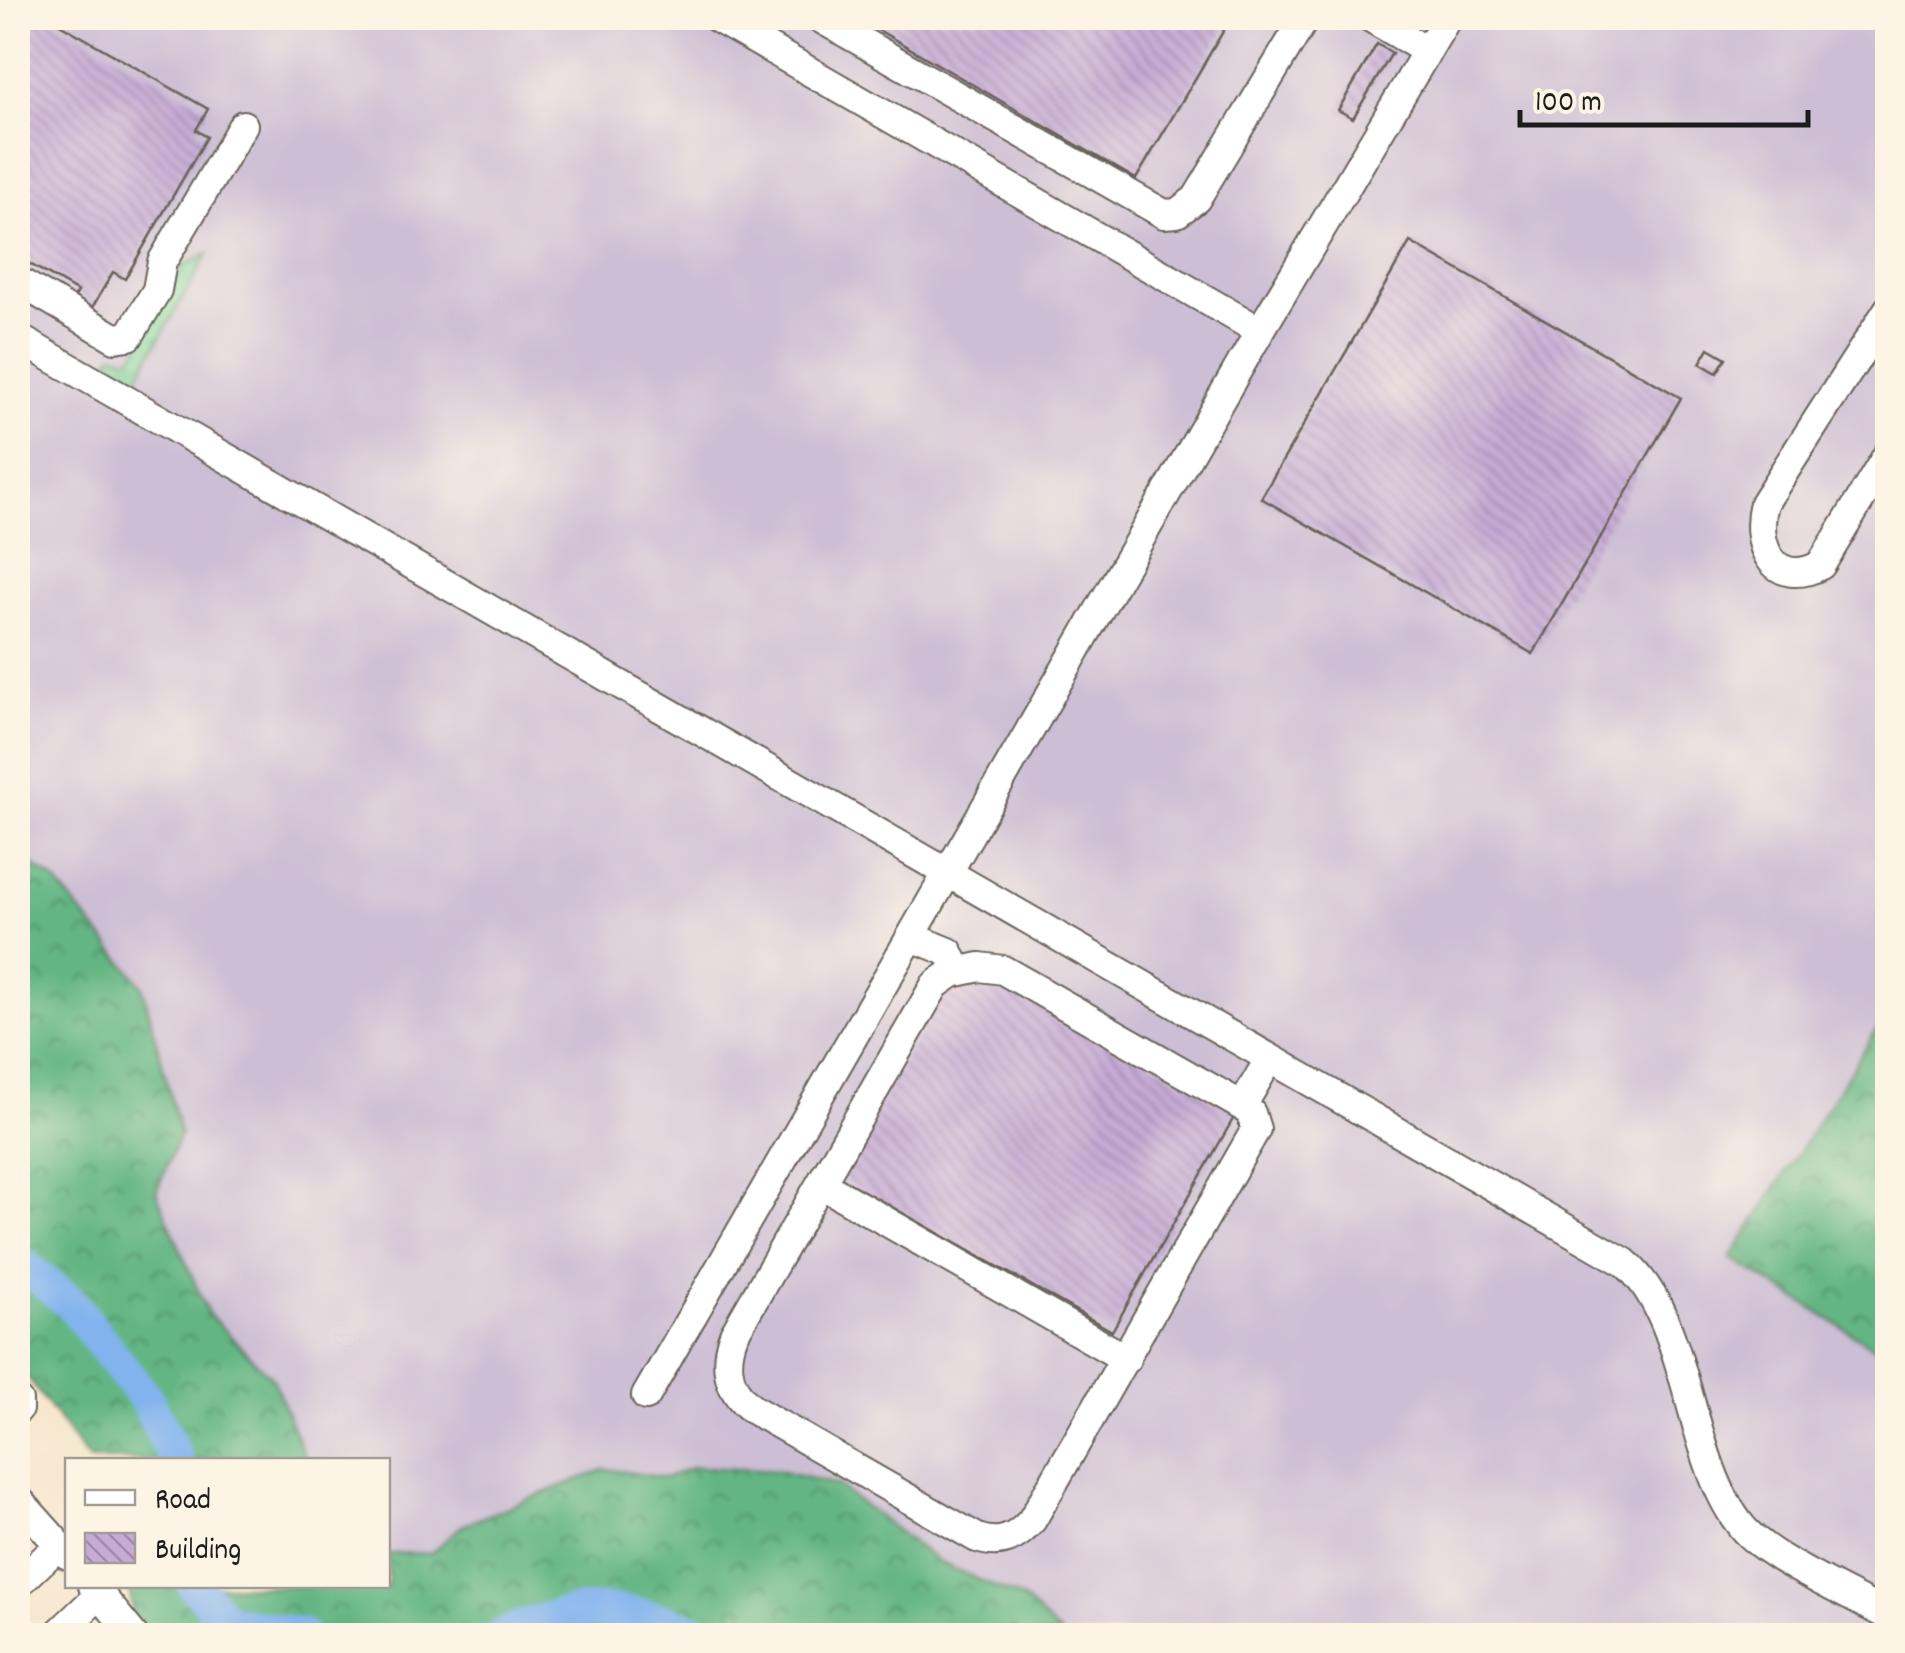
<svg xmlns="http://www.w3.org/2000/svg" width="1905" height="1653" font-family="Dekko,sans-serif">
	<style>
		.industrial { fill: #ccbed4 }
		.grass { fill: url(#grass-tufts); stroke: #4b785c; stroke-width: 2.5 }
		.forest { fill: url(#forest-crowns); stroke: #406950; stroke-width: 2.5 }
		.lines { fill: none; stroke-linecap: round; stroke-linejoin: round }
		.river { stroke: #82b3ee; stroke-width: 35 }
		.building { fill: url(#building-back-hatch) }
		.minor-casing { stroke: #68625a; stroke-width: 32 }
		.minor { stroke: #fff; stroke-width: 28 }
	</style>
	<defs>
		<pattern id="grass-tufts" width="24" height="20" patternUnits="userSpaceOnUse" patternTransform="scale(2.5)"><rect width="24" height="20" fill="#7ad49b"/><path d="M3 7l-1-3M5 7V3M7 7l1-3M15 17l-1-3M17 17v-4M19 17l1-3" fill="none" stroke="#69b585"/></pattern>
		<pattern id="forest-crowns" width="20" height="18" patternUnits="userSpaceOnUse" patternTransform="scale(2.5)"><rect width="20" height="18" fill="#63b683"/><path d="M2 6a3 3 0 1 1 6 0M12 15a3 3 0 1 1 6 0" fill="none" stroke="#51936a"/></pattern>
		<pattern id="building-back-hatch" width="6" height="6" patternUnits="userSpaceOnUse" patternTransform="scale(2.5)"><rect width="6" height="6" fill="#c6abd6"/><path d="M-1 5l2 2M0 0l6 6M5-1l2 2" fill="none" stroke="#a08aad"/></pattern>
	</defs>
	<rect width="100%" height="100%" fill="#fcf5e5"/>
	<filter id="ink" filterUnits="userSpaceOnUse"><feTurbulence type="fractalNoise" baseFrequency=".01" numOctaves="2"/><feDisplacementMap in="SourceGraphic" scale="20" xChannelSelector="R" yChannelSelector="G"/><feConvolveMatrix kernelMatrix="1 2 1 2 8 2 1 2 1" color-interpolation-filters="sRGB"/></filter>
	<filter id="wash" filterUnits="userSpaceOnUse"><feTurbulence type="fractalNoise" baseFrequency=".0048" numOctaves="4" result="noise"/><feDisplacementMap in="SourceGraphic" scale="40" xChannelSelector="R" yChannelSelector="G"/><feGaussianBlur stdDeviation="2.25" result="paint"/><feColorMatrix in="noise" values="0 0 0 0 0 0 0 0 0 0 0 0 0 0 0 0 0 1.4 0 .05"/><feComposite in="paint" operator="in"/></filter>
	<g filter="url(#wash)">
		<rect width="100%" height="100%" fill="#f6e5cc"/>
		<path class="industrial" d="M18,18H1887V1635H1061L1023,1599L938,1562L837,1485L778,1471L694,1467L666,1479L605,1469L464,1525L431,1553L388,1554V1460H306L273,1379L208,1314L156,1192L180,1134L54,880L18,855Z"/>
		<path class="grass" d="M208,254L137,378L108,360L114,354L128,358L136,352L184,265Z"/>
		<path class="forest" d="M18,855L54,880L142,985L180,1134L156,1192L208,1314L273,1379L306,1460H89L18,1365Z
			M1887,1014V1355L1731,1258Z
			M694,1467L778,1471L837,1485L938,1562L1023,1599L1061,1635H152L132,1612L129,1586H388V1554L431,1553L463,1525L605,1469L666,1478Z"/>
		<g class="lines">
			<path class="river" d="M18,1262L71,1303L148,1402L176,1460
				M195,1586L226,1621L301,1636
				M502,1636C579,1602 630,1605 707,1636"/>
		</g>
		<g id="blocks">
			<path class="building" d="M18,18H49L208,109L196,130L207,137L125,279L113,272L89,313L71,303L78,292L18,257Z
				M872,18H1231L1136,179L868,24Z
				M1377,44L1392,53L1353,118L1338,110Z
				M1410,242L1681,398L1533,654L1261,498Z
				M1709,348L1726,358L1717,373L1700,363Z
				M987,971L1237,1112L1112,1331L839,1177L952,977Z"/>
		</g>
	</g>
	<g filter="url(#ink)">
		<use href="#blocks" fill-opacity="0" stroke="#68625a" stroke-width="2.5"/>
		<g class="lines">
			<g class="minor-casing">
				<path id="minor" d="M717,18L1260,331
					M820,18L1164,214L1177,213L1196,199L1305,18
					M1371,18L1427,51
					M18,281L115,338L129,336L157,290L162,262L243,125
					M1888,310L1764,503C1753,544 1773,590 1821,565L1888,454
					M18,338L1624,1262C1691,1318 1686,1459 1742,1527C1767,1558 1851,1595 1888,1616
					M912,937L949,952L958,971
					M980,967L1003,970L1242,1106L1251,1113L1256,1129L1032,1520C1016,1539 1000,1546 977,1538L752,1409C727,1390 723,1362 734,1334L935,985L952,973Z
					M1242,1106L1270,1058
					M821,1184L1126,1359
					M646,1396L1260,331L1447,18
					M18,1401V1409
					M18,1499L68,1555
					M18,1584L59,1545
					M93,1586L134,1636
					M56,1636L100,1594"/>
			</g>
			<use href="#minor" class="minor"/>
		</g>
	</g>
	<rect width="1905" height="1653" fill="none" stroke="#fcf5e5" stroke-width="60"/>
	<rect x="65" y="1458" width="325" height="130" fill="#fcf5e5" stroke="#a29e95" stroke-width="2.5"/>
	<rect x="85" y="1490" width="50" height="15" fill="#ffffff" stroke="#a29e95" stroke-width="2.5"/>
	<text x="155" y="1508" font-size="30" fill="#1c1c1c">Road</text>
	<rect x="85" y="1533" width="50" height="30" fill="url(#building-back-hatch)" stroke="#a29e95" stroke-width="2.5"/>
	<text x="155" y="1558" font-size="30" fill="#1c1c1c">Building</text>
	<path d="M1520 110v15h288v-15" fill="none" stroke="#1c1c1c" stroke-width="5"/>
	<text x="1535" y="110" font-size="30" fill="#1c1c1c" stroke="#fcf5e5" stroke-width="8" paint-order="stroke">100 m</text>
</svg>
